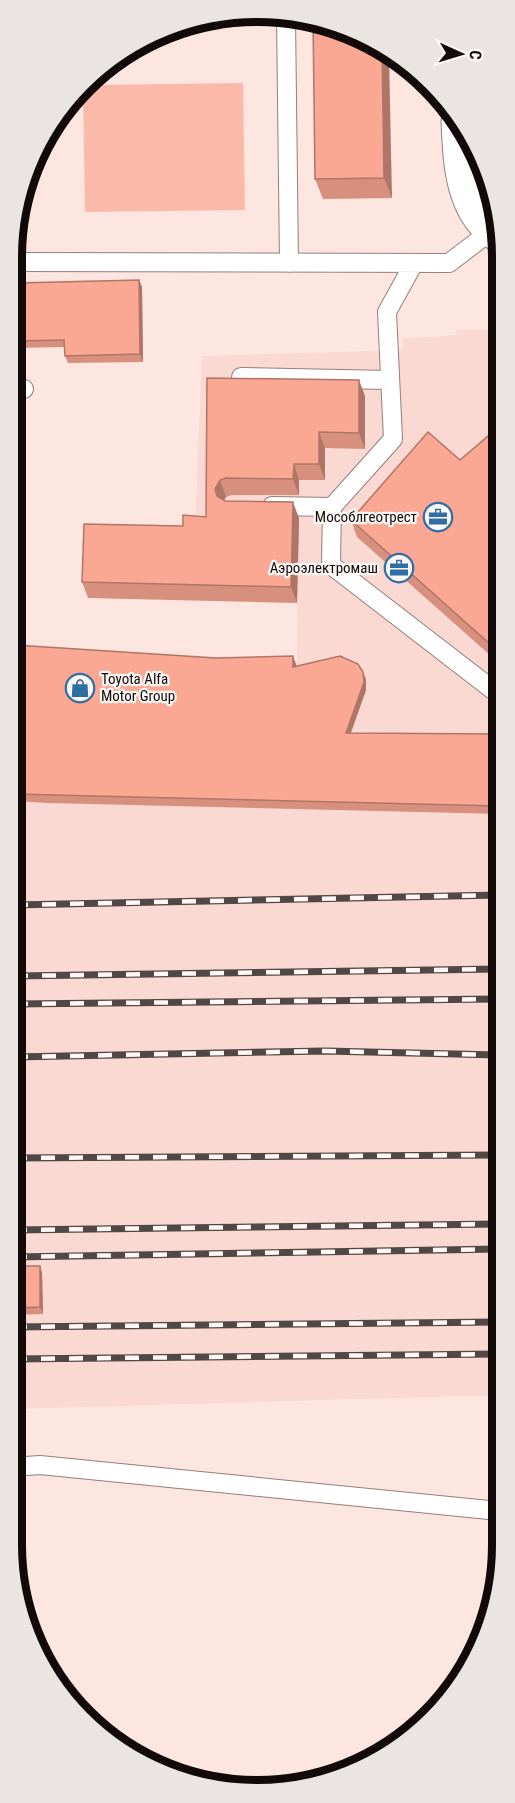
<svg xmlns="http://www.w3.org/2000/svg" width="515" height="1803" font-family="'Roboto Condensed',sans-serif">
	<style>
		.built { fill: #f9d9d1 }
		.green { fill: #fbbaa9 }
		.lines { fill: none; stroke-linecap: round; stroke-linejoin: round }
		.service-casing { stroke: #947f7a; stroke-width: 20 }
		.minor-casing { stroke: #947f7a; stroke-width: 35 }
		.service { stroke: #fff; stroke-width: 18 }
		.minor { stroke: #fff; stroke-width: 33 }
		.rail-casing { stroke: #524744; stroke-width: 7 }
		.rail { stroke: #fdf8f6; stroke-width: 4.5; stroke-dasharray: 14; stroke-linecap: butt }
		.wall { fill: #d7907e }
		.shaded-wall { fill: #af7667 }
		.building { fill: #faa893; stroke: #af7667; stroke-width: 1.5 }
		.labels { text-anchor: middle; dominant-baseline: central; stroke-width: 4.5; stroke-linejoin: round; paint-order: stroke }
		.poi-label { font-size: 15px; fill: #110a08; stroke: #fdf8f6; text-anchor: end }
		.rim { fill: none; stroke: #110a08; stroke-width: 8 }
	</style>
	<rect width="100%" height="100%" fill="#fde6e0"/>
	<path class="built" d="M501,329L500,741L296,740L298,534L195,532L202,356L403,350L402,339L456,335V330Z
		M24,801L500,814L499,1395L12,1409L14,855L22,854Z"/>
	<path class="green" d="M243,83L245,210L85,212L83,91L90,85Z"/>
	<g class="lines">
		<g class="service-casing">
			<path id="service" d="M286,17L289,263
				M16,262L449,263L491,231
				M241,377L390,380
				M16,388L24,389
				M272,506L332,507L393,439L387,312L414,263
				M332,507L331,565L493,690
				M12,1467L40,1465L499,1511"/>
		</g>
		<g class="minor-casing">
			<path id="minor" d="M458,122C460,163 461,213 501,237"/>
		</g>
		<use href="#service" class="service"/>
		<use href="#minor" class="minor"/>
		<g class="rail-casing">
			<path id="rail" d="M14,905L500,895
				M14,976L500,969
				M14,1004L499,999
				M14,1057L325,1051L499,1055
				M13,1158L499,1155
				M13,1230L499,1224
				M13,1257L499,1249
				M13,1327L499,1322
				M13,1359L499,1354"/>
		</g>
		<use href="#rail" class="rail"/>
	</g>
	<path class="wall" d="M366,37L392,198L323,199L315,179Z
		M139,280L142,287L143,362L68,363L65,356V347L16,348V283Z
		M207,378L365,396V449L325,448V480H299V495H232L226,497L224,500L299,518L297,603L88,598L82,582L183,526L206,517Z
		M501,425L500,664L357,537L351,520L460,460Z
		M15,645L216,658L293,656L296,666L363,672L366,680V690L351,733L500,734V814L48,803L15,801Z
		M13,1266H40L42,1273L43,1314L13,1315Z"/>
	<path class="shaded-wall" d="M382,49L389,54L392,198L384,178Z
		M139,280L142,287L143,362L140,354Z
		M359,380L365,396V449L359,433Z
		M319,432L325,448V480L319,464Z
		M294,464L299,480V495L293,479Z
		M220,480L226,497L221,505L215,489Z
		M293,502L299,518L297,603L291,587Z
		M293,656L296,664V674L293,667Z
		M363,672L366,680V690L348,740L346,733Z
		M40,1266L42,1273L43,1314L40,1307Z"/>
	<path class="building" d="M313,19L366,37L382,49L384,178L315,179Z
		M139,280L140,354L65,356L64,340L16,341V283Z
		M207,378L359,380V433L319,432V464H294L293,479L226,478L220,480L215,489L217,496L225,501L293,502L291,587L82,582L84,524L183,526V515L206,517Z
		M501,425L500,653L351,520L428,432L460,460Z
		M15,645L216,658L293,656V667L340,656L358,664L363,672L364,682L346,733L500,734V806L15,794Z
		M13,1266H40V1307L13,1308Z"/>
	<defs>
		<g id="office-ring" transform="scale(1.5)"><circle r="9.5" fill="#fdf8f6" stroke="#306fa6" stroke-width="1.5"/><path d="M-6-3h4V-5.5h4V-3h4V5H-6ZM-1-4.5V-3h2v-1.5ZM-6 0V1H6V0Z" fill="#306fa6"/></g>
		<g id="shop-ring" transform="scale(1.5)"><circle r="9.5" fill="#fdf8f6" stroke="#306fa6" stroke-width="1.5"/><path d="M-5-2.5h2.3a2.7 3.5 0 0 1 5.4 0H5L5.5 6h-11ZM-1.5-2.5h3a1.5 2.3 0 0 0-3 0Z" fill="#306fa6"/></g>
	</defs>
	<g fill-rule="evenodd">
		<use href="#office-ring" x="438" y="517"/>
		<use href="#office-ring" x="399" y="568"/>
		<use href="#shop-ring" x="80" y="688"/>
	</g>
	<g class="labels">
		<g class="poi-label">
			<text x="417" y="517">Мособлгеотрест</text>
			<text x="378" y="568">Аэроэлектромаш</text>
			<text x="101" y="679" text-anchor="start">Toyota Alfa<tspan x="101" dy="17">Motor Group</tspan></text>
		</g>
	</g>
	<path d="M0 0H515V1803H0ZM257 22H257A235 235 0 0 1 492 257V1545A235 235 0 0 1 257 1780H257A235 235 0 0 1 22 1545V257A235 235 0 0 1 257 22Z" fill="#eae5e3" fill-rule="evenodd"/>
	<path class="rim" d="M257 22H257A235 235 0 0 1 492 257V1545A235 235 0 0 1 257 1780H257A235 235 0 0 1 22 1545V257A235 235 0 0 1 257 22Z"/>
	<g transform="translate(461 54) rotate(94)" stroke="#fdf8f6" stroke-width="4.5" paint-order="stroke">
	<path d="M0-4.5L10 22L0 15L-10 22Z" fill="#110a08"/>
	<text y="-9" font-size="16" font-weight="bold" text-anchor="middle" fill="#110a08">С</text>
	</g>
</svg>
